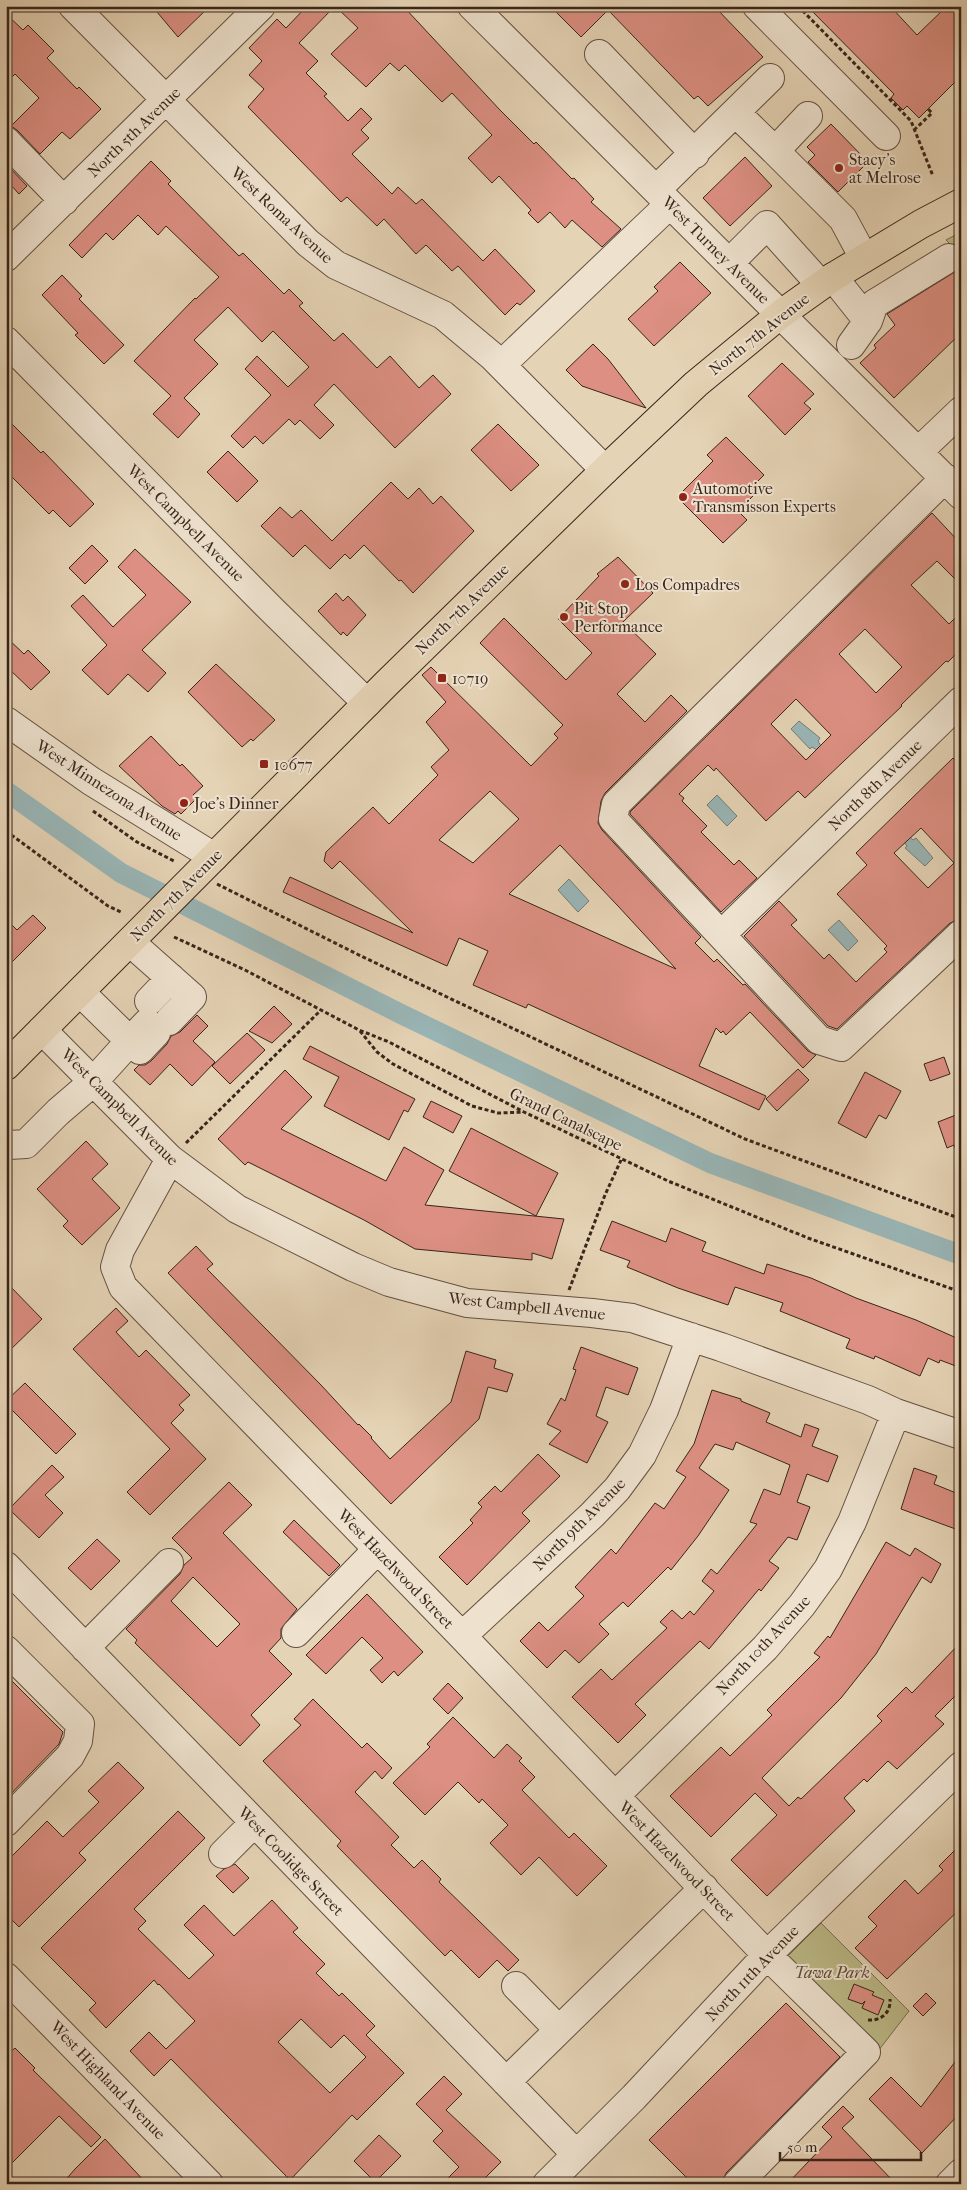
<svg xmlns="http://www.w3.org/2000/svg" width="967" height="2190" font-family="'IM FELL French Canon',serif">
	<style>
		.green { fill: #bcba88; stroke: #7a7051 }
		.water { fill: #99b6b7; stroke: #737c78 }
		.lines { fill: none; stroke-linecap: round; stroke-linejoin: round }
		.canal { stroke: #99b6b7; stroke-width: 20 }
		.building { fill: #dc8f82; stroke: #39251a; fill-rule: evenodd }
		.minor-casing { stroke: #645041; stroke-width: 30 }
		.major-casing { stroke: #39251a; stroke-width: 30 }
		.path { stroke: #39251a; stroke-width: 3; stroke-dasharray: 4 2.5; stroke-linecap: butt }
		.minor { stroke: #eee2cf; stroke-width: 28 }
		.major { stroke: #e5d3b5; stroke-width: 28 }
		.poi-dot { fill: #8f2418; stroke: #eee2cf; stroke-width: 2 }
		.labels { text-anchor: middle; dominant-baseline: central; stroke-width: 4; stroke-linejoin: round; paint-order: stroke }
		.street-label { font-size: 16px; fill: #39251a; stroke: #eee2cf }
		.poi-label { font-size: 16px; fill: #39251a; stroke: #eee2cf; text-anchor: start }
		.park-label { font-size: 16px; font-style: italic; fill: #5a4a36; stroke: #eee2cf }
	</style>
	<rect width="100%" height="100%" fill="#e5d3b5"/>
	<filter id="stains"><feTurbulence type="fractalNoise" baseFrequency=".004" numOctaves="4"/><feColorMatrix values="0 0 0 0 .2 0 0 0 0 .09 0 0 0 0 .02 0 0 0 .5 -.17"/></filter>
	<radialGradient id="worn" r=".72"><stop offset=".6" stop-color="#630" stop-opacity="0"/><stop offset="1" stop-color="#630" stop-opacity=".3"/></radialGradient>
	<path class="green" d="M961,232V255L946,240Z
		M821,1923L909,2011L875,2055L785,1959Z"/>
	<path class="water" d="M799,721L820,738L818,741L821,746L817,750L812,747L810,749L791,729Z
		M717,795L737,816L727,826L707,805Z
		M910,837L913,840L916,838L933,858L925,866L905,848L907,846L904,842Z
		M569,879L589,901L578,912L558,890Z
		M839,920L858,941L848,951L828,930Z"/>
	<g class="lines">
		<path class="canal" d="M6,791L121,873L401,1014L710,1163L961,1255"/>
	</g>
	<path class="building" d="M152,6H210L178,37Z
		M307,6H335L299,43L318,61L306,73L327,94L324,96L348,121L361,108L372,119L361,130L369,138L352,154L392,194L398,187L416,204L422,199L483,261L495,249L535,291L520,305L517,303L505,315L458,266L452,271L426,245L416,254L384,219L377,226L347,197L341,202L248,107L264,89L249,75L262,61L249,48L277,19L286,28Z
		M335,6H403L500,110L534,144L536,142L572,179L574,178L594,199L591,202L621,229L602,247L572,220L565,228L550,212L538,223L528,213L531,210L499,176L492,183L468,158L492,135L452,93L442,102L405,65L399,71L390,63L366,87L331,54L358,28Z
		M550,6H714L763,57L708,106L698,96L694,99L608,10L581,37Z
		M807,6H890L917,35L947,6H961V76L919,118L907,106L903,110L891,98L894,94Z
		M6,14L23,30L28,25L54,51L47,58L77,89L79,87L101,109L70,139L62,132L40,154L17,130L11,126L39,98L15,74L6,83Z
		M831,124L868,162L838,192L808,162L815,155L807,147Z
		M745,157L772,186L730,226L703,198Z
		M151,161L171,181L168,184L239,256L243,253L284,294L289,289L303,303L299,306L334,341L343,333L377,368L390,356L419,388L433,375L451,394L395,448L334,384L314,405L334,425L320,439L300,420L295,425L289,419L263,444L255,436L243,448L231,436L271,395L245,369L257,356L288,387L309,367L273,331L262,342L228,307L194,340L218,364L184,398L200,414L178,438L153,414L171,396L134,361L195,298L196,299L219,277L166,226L158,235L138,215L113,240L106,233L82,258L69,245Z
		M6,164L27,186L19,194L10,184L6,188Z
		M680,262L711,293L654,346L628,319L658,291L654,287Z
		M961,268V333L894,398L860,363L876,348L874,345L895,325L887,314Z
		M62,275L82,296L79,299L124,345L104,364L75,335L78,333L42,295Z
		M593,344L608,359L646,408L582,386L566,370Z
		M782,363L814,394L804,403L811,409L785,435L748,396Z
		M6,418L41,453L43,451L94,504L70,527L53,510L49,514L6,471Z
		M498,424L539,465L511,491L471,450Z
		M726,437L764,475L754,485L759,490L738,511L747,520L723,543L677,497L713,461L707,455Z
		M228,451L258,481L237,502L207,472Z
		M391,482L408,499L419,488L433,504L441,496L474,531L413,593L401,580L399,581L364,545L350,559L345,554L330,569L305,545L293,557L261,526L280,507L292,518L301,510L332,541Z
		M932,513L961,544V585L937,561L911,585L949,624L961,612V649L948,662L946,661L901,705L902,706L805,798L798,791L766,821L716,768L714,771L708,765L679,794L684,798L682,801L707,826L701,832L734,865L739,860L757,878L721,912L630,814V812ZM865,629L902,667L876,693L839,654ZM796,699L831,735L806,760L771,724Z
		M92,545L108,561L85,584L69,568Z
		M135,549L191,602L142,650L166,673L148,692L128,674L108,695L82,670L107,645L71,606L83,595L113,627L146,595L118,567Z
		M618,557L653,593L623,622L656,654L617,694L645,722L671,695L687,711L605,793L601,801L598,823L602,830L701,937L695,943L714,962L717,959L743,985L745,984L808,1051L816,1055L803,1068L750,1012L726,1035L723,1031L721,1033L716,1028L699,1066L766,1096L759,1110L528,1004L526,1008L473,985L488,951L459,938L447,966L283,892L290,877L413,933L340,861L332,869L324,861L326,852L373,807L389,824L438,775L431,767L449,750L426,722L446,702L422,675L431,667L531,766L558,738L554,734L563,725L480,643L504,618L566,680L592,653L558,619L599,576L597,574ZM490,791L519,819L473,863L439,840ZM560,845L618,906L676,969L509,894Z
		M336,593L343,601L348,596L366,615L347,636L343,632L341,635L318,611Z
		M6,637L24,654L28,650L50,672L31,690L6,666Z
		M216,664L275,720L253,741L251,739L242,747L188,692Z
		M151,736L180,766L182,764L203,786L193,795L197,798L181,814L178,811L175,814L162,806L119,766Z
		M953,758L961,765V919L950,923L837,1029L828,1026L744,936L779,901L797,920L791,925L824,959L829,954L856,982L887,952L884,949L887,946L837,894L867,865L856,853ZM921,828L954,863L928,888L894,853Z
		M33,915L46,928L6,968V919L17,930Z
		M274,1006L292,1024L272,1043L249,1031Z
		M197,1015L208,1026L193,1041L215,1062L192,1086L170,1064L150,1085L134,1070L139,1065H145L151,1061L167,1044L171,1036L180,1032Z
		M247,1033L265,1050L230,1084L212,1066Z
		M310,1046L415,1099L408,1112L404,1110L389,1140L324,1106L339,1077L303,1059Z
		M944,1057L950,1074L930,1081L924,1064Z
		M798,1069L809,1080L777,1111L766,1099Z
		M285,1070L312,1097L281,1129L386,1181L404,1147L444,1170L425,1205L564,1219L552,1259L532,1253V1260L415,1249L364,1220L248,1162L245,1165L218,1139Z
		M865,1072L901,1091L886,1119L879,1115L866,1138L838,1123Z
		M431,1101L462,1116L453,1133L423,1117Z
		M961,1113V1159H959L954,1145L947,1148L938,1122Z
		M471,1128L558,1173L536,1216L449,1171Z
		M86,1141L108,1164L92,1179L120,1208L82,1245L63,1226L68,1221L37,1189Z
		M612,1221L666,1242L671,1228L706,1242L702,1251L764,1274L767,1264L811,1278L856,1298L916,1320L961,1340V1368L940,1360L939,1363L928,1358L920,1376L875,1356L874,1359L846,1348L850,1339L780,1311L783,1303L735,1287L728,1305L678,1288L627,1267L630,1261L600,1250Z
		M196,1246L213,1264L207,1269L321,1385L358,1425L359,1424L372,1437L371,1438L390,1459L451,1402L466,1351L496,1360L494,1368L513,1374L507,1392L488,1387L479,1419L391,1504L168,1273Z
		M6,1282L42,1319L6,1354Z
		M116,1308L128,1321L116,1332L139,1357L146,1350L190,1395L179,1405L184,1410L171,1423L206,1459L150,1515L127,1492L170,1449L73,1349Z
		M581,1347L638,1368L628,1395L606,1387L596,1416L608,1422L587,1463L549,1444L561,1431L547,1424L561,1398L565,1401L576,1370L573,1369Z
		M25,1383L76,1434L56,1454L6,1404V1401Z
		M712,1390L741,1399V1401L770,1413L766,1422L801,1437L805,1424L819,1429L812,1446L838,1456L828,1482L807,1474L797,1502L810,1507L797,1540L788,1537L769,1561L779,1568L761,1591L759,1589L709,1649L700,1641L635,1704L646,1715L618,1743L572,1697L601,1669L612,1680L667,1628L660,1622L672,1610L682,1619L690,1611L694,1615L714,1591L702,1581L711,1569L717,1574L757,1524L750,1522L764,1489L780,1495L790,1465L736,1442L733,1450L715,1444L699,1468L729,1490L698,1536L671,1570L668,1567L628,1607L623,1602L599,1624L609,1634L579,1663L565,1650L547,1668L520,1641L539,1622L548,1631L584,1596L575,1587L591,1570L611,1549L616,1554L655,1503L664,1509L686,1477L676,1471L694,1444Z
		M538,1454L560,1476L522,1513L530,1521L467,1585L439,1557L473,1523L470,1520L482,1507L478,1503L495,1486L501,1492Z
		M52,1465L64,1477L45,1495L63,1513L39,1538L9,1509Z
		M914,1468L937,1476L934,1484L961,1495V1531L901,1509Z
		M229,1482L252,1505L223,1533L297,1609L281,1629V1638L269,1651L292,1674L251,1715L260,1725L240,1746L135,1643L137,1640L126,1629L180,1574L184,1565L192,1558L172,1538ZM193,1577L240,1624L217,1647L171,1601Z
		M294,1520L340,1565L329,1576L283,1532Z
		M97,1539L120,1561L91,1590L68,1568Z
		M886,1542L910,1556L915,1548L941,1564L931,1583L922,1577L876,1654L841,1698L762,1778L789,1806L798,1797L801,1799L882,1721L877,1716L906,1687L912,1693L961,1642V1690L935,1716L944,1724L897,1769L888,1761L867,1782L864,1779L844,1798L855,1811L767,1896L731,1860L777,1815L755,1793L711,1837L670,1796L721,1747L730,1756L772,1715L767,1710L820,1657L814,1653L828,1636L830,1638Z
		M367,1594L423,1652L398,1676L394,1671L382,1683L370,1670L383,1658L362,1637L326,1674L306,1655Z
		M6,1675L63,1732L59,1744L6,1799Z
		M448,1683L463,1698L448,1714L433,1699Z
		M313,1699L362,1748L367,1743L392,1768L382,1779L375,1771L355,1792L399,1837L391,1845L414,1868L422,1860L441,1879L439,1882L519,1960L508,1971L497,1960L479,1978L451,1950L445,1956L337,1846L341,1841L263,1761L301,1725L294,1719Z
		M453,1717L494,1758L507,1744L522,1758L519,1761L535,1777L522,1790L569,1838L574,1833L607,1866L577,1896L539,1857L521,1875L490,1843L508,1825L482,1799L479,1803L458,1782L425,1815L393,1783L430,1747L427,1744Z
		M118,1762L144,1788L79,1853L86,1860L19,1927L6,1914V1862L47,1821L63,1837L99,1802L88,1791Z
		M178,1811L205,1838L134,1909L146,1921L138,1929L189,1979L214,1955L184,1925L204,1905L234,1936L272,1900L298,1928L293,1932L325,1964L316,1973L339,1996L342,1993L375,2026L366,2035L404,2073L357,2120L352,2115L290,2180L171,2059L154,2076L130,2051L149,2032L166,2049L195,2021L159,1984L158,1985L154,1980L106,2028L89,2010L96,2003L41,1948ZM301,2019L331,2048L344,2035L366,2057L330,2093L278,2042Z
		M961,1844V1908L887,1979L855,1948L877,1926L868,1917L905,1880L918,1894L943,1870L939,1866Z
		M235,1864L249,1878L233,1893L216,1876L224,1869Z
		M854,1984L874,1992L872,1995L884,2000L878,2015L862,2008L865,2001L862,2004L848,1999Z
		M926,1993L936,2003L923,2016L913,2006Z
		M786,2003L840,2057L726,2173L722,2184H693L649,2140Z
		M15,2048L35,2068L33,2070L101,2137L91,2147L59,2116L6,2169V2056Z
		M961,2054V2112L922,2153L869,2099L891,2077L921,2107Z
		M444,2076L462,2094L446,2110L501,2162L479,2184H442L459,2167L433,2141L443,2131L416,2104Z
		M843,2106L854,2117L842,2128L896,2184H787L832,2137L822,2127Z
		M379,2135L401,2156L375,2182L354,2161Z
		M105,2139L147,2184H62L75,2169Z"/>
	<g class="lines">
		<g class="minor-casing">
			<path id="minor" d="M73,6L308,243L336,265L443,315L492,356L605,470
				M472,6L961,495
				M757,6L886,136
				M599,54L695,154
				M736,113L775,151
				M808,116L775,151L843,219L864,258
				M6,141L64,201
				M656,190L770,78
				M6,257L261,6
				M729,263L767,225L821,285
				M833,277L868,321L851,345
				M868,321L874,304L949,258
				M6,341L272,610L367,703
				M501,365L670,204
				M918,452L961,411
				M945,478L616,804L613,819L819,1040L841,1047L961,934
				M6,721L91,781L214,857
				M722,934L961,701
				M130,942L192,997L169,1021
				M149,1001L171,978
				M147,1023L130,1041L140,1050L156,1033
				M42,1030L170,1159L237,1209L353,1267L389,1282L467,1303L592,1313L632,1318L721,1347L868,1400L896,1413L961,1435
				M6,1143L9,1145L26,1144L58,1112L93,1082L130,1041L80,992
				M170,1159L120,1250L115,1267L123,1287L462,1636L767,1955L866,2052L737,2184
				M6,1566L576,2154
				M296,1633L377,1550
				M462,1636L592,1515L617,1489L642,1455L664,1410L691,1337
				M85,1648L169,1563
				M6,1650L80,1724L78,1741L70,1756L6,1822
				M615,1796L765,1648L802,1605L828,1569L852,1522L896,1413
				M223,1854L254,1823
				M6,1977L209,2184
				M516,1986L559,2030
				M506,2082L704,1888
				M547,2184L634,2097L767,1955L961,1766
				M950,2184L961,2173"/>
		</g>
		<g class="major-casing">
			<path id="major" d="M6,1066L387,683L605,470L696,384L781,314L833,277L921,224L961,203"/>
		</g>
		<path class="path" d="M798,6L911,121L933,176
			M914,130L932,113L928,109
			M93,811L137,842L174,861
			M6,831L108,906L121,912
			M217,884L361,956L745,1139L961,1219
			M174,937L245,970L359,1030L389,1042L524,1112L668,1181L808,1238L961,1292
			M360,1031L377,1052L393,1064L472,1106L498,1113L524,1112
			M186,1143L321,1010
			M569,1290L605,1195L621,1160
			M868,2020C882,2021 891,2012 890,1999"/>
		<use href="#minor" class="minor"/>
		<use href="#major" class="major"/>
	</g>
	<g class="poi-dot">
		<circle cx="839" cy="168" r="5"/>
		<circle cx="683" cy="497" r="5"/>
		<circle cx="625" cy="584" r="5"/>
		<circle cx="564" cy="617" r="5"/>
		<rect x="437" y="673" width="10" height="10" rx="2.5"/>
		<rect x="259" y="759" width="10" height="10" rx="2.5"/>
		<circle cx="184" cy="803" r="5"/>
	</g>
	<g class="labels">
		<g class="street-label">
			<text transform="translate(134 132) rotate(-44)">North 5th Avenue</text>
			<text transform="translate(282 215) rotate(43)">West Roma Avenue</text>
			<text transform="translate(716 250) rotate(45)">West Turney Avenue</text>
			<text transform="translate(759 334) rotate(-38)">North 7th Avenue</text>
			<text transform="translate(186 523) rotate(45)">West Campbell Avenue</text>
			<text transform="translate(462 609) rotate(-44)">North 7th Avenue</text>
			<text transform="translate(875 785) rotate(-44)">North 8th Avenue</text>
			<text transform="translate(109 790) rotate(33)">West Minnezona Avenue</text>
			<text transform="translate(176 895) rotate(-45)">North 7th Avenue</text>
			<text transform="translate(120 1107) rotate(45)">West Campbell Avenue</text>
			<text transform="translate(566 1119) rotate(26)">Grand Canalscape</text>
			<text transform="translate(527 1306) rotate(6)">West Campbell Avenue</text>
			<text transform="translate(579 1524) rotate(-45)">North 9th Avenue</text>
			<text transform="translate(396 1569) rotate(46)">West Hazelwood Street</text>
			<text transform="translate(763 1645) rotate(-47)">North 10th Avenue</text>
			<text transform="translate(291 1861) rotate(46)">West Coolidge Street</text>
			<text transform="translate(677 1861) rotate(46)">West Hazelwood Street</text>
			<text transform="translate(752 1973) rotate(-46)">North 11th Avenue</text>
			<text transform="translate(108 2080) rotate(46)">West Highland Avenue</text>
		</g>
		<g class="poi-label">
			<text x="849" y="159">Stacy’s<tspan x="849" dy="18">at Melrose</tspan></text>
			<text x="693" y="488">Automotive<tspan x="693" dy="18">Transmisson Experts</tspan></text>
			<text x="635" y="584">Los Compadres</text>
			<text x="574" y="608">Pit Stop<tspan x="574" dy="18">Performance</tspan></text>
			<text x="452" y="678">10719</text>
			<text x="274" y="764">10677</text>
			<text x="194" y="803">Joe's Dinner</text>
		</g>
		<g class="park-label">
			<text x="832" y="1972">Tawa Park</text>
		</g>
	</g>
	<rect width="967" height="2190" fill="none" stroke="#e5d3b5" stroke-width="25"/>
	<rect x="8" y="8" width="952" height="2175" fill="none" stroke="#39251a" stroke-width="2.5"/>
	<rect x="12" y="12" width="942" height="2165" fill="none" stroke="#39251a"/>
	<path d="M780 2152v8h141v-8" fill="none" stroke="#39251a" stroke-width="2.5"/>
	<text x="787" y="2152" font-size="15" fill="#39251a" stroke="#eee2cf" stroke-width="4" paint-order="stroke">50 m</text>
	<rect width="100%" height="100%" filter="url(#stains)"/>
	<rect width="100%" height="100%" fill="url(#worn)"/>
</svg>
